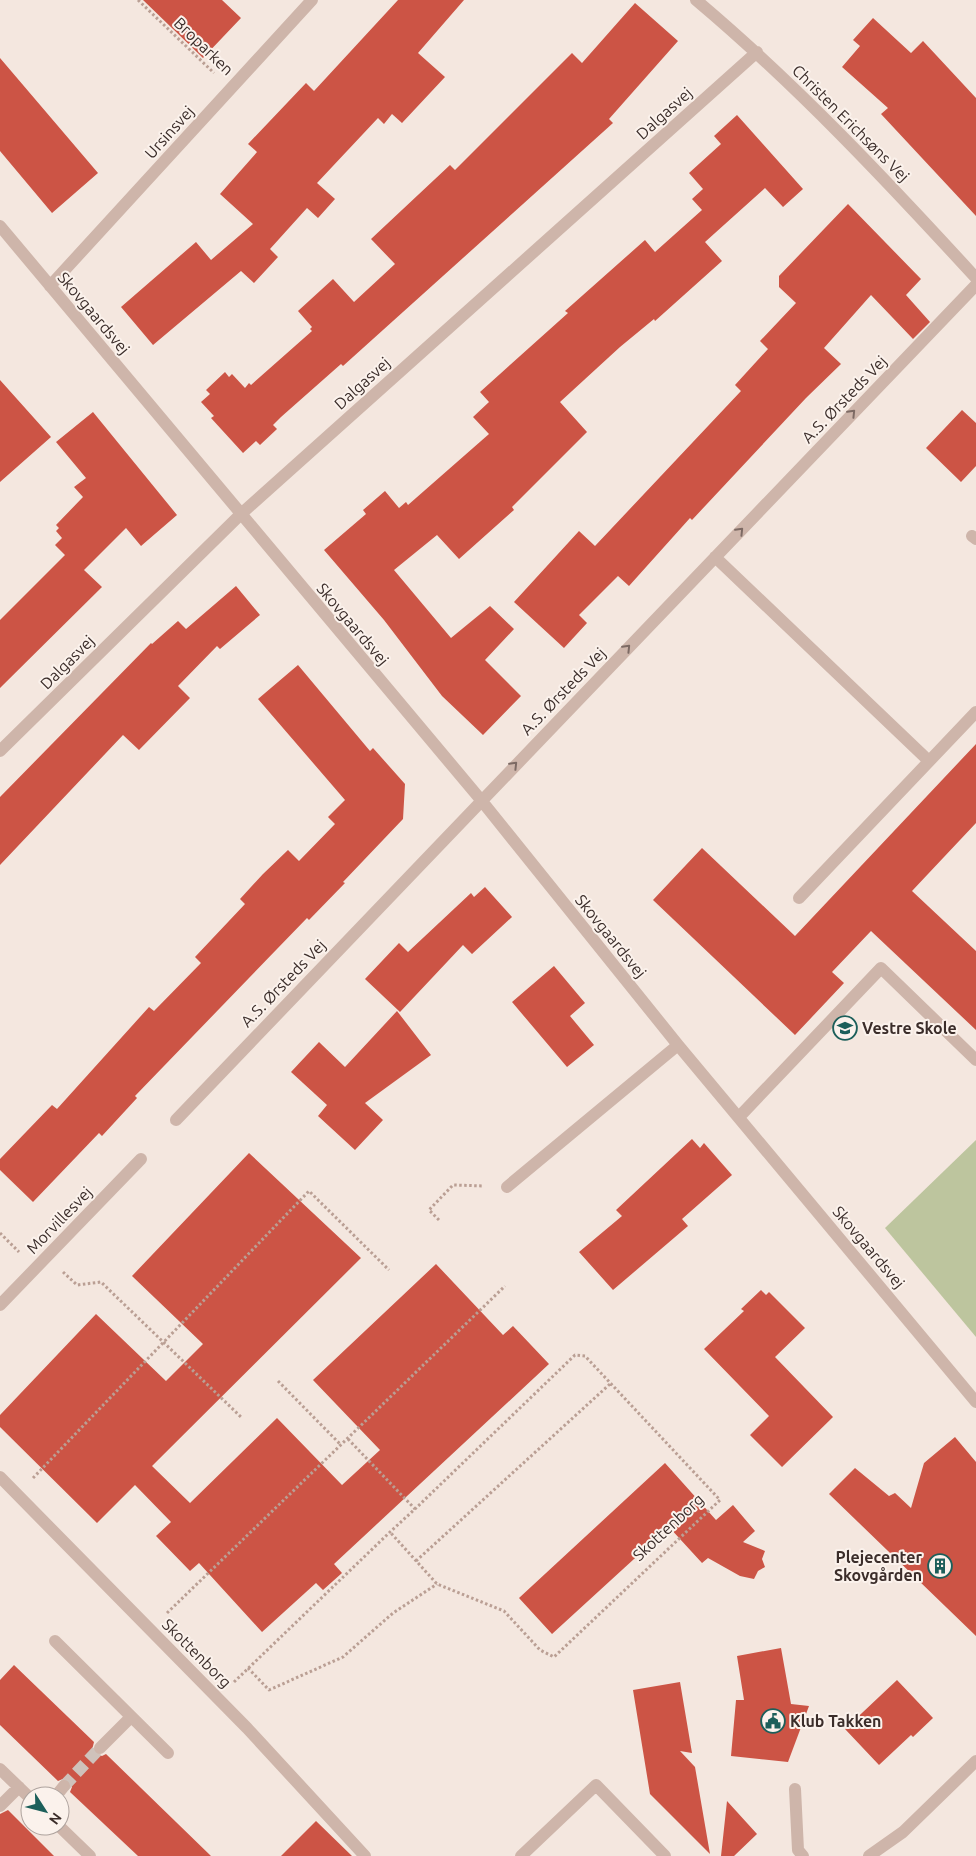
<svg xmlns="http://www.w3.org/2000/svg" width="976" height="1856" font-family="Ubuntu,sans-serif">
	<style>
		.green { fill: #bdc59e }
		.building { fill: #cc5445 }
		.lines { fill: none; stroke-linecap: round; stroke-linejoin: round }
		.minor-tunnel { stroke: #cfc2bb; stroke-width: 12; stroke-dasharray: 12 6; stroke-linecap: butt }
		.path { stroke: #ba9f94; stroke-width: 3; stroke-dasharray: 2.5 2.5; stroke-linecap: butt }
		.minor { stroke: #ceb5aa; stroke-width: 12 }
		.oneway { stroke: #7d6a64 }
		.labels { text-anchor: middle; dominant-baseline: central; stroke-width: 4; stroke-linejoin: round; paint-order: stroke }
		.street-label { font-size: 16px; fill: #3b2d2a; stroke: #fbf2ec }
		.poi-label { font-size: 16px; font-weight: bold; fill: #3b2d2a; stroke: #fbf2ec; text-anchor: start }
	</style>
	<rect width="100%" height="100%" fill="#f4e7df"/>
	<path class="green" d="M976,1140V1337L885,1228Z"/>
	<path class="building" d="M143,0H222L241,18L203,58Z
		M398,0H464L418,53L445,77L402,123L392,114L384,124L378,118L317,183L335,199L318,218L307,208L270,249L278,257L254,283L241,271L153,345L121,307L196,242L211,260L253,224L220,194L257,152L248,144L306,83L314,91Z
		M635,3L678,41L609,119L613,123L343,366L341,364L281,417L273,425L277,429L260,445L256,441L243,453L211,418L214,416L201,402L210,394L206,390L225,372L229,377L232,374L245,388L249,383L251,385L312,331L310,329L312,327L298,311L333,279L354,302L395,264L371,239L450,165L455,170L572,53L582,63Z
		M873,18L911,53L923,41L976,98V216L881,114L888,108L842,67L860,46L853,40Z
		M0,58L98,173L52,213L0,151Z
		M737,115L803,189L783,207L765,188L705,242L722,261L655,321L654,319L620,347L560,402L587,432L512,507L514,510L459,559L437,535L394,570L451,638L490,606L514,629L485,660L521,696L483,735L442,696L384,620L324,550L366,514L363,510L385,491L399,508L406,502L408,505L489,434L473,417L489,402L480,392L568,313L565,311L645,240L655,252L702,210L692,199L703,189L689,173L721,144L714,136Z
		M848,204L921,279L906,295L930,322L913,339L871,295L824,348L841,364L806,398L692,520L690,518L629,586L618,576L579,615L587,623L564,648L514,602L579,531L595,546L741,391L735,385L768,349L760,341L796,303L779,287V276Z
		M0,380L51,437L0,482Z
		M962,410L976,423V466L961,482L926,448Z
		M93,412L177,515L141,546L126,528L84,570L102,587L0,688V620L65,555L55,545L62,538L56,531L59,528L56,525L83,497L74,487L86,478L56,442Z
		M236,586L260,615L220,649L217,646L178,686L190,698L139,750L123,735L0,865V797L151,643L152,644L178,621L186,629Z
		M298,665L370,751L373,748L405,784L403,819L343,882L345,883L309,920L307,918L135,1096L137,1098L102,1136L99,1133L33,1202L0,1170V1159L52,1105L57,1109L149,1007L154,1011L201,963L195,957L245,904L240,899L263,874L288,850L299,861L335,824L328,817L345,800L258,699Z
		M976,744V823L912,891L976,951V1030L871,931L832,972L844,983L795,1035L653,900L702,848L795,936Z
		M485,887L512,917L472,954L463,945L400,1012L365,979L399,943L408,952L471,893L474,897Z
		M554,966L585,1003L570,1016L594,1045L567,1067L512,1002Z
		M397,1011L431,1055L365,1103L383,1120L355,1150L318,1116L327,1105L291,1072L319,1042L345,1067Z
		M692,1139L700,1148L704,1143L732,1175L682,1219L688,1226L613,1290L579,1252L622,1216L616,1210Z
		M249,1153L361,1258L152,1466L190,1503L277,1418L342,1485L380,1450L313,1380L436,1264L503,1335L513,1326L549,1364L334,1564L342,1573L323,1590L316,1583L262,1632L199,1563L190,1571L156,1536L171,1522L135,1485L97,1523L0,1427V1415L96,1314L166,1381L203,1344L132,1276Z
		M761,1290L766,1295L769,1292L805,1328L775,1357L833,1417L782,1467L750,1435L769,1416L704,1349L744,1311L741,1309Z
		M955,1437L976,1462V1636L829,1494L855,1468L889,1496L895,1493L911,1508L924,1463Z
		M665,1463L716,1520L733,1505L755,1531L743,1542L765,1551L762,1559L765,1567L758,1571L754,1579L740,1576L708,1558L702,1563L669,1527L552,1634L519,1598Z
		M781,1648L791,1704L809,1706L788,1762L731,1756L736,1700H744L737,1656Z
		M14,1665L94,1742L92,1750L95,1754L102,1756L106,1754L211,1856H138L70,1792L72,1787L69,1780L65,1778L58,1781L0,1725V1680Z
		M897,1680L933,1718L913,1737L911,1735L879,1765L845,1729Z
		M680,1682L692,1753L680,1751L695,1767L710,1854L650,1794L633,1690Z
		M727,1801L757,1834L734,1856H721Z
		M8,1810L54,1856H0V1814Z
		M316,1821L352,1856H281Z"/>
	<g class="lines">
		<path class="minor-tunnel" d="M64,1786L100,1748"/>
		<path class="path" d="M138,0L214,73
			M439,1220L429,1210L453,1185L483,1186
			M0,1233L19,1252
			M63,1272L77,1285L101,1282L241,1417
			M278,1381L341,1445
			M348,1439L415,1509
			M33,1478L309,1191L389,1270
			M416,1561L610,1384
			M167,1613L505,1286
			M248,1668L269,1690L343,1657L393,1613L437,1584
			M234,1682L390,1532L415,1509L575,1355L585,1356L720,1500L554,1657L540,1650L504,1611L437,1584L390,1532"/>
		<path class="minor" d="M696,0C797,85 887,181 976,278
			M0,226L481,800L678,1045L976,1402
			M50,286L312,0
			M972,536L976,539
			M715,557L929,761
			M0,751L241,514L757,52
			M799,898L976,712
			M740,1116L881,968L976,1060
			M176,1120L976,285
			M507,1187L678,1045
			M0,1305L141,1159
			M0,1477L247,1728L365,1856
			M55,1641L168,1753
			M100,1748L131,1717
			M0,1769L30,1798
			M795,1789L798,1850L803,1856
			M56,1796L64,1786
			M0,1806L19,1787
			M59,1826L90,1856
			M521,1856L596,1785L665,1856
			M869,1856L903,1832L976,1761"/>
	</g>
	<defs><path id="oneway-chevron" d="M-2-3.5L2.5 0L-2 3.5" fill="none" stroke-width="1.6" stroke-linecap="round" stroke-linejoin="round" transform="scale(1.25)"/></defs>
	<g class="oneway">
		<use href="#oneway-chevron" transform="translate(852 413) rotate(-46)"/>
		<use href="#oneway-chevron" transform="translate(740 531) rotate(-46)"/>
		<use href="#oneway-chevron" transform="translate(627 648) rotate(-46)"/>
		<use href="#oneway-chevron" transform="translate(514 765) rotate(-46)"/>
	</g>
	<defs>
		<g id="school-ring" transform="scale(1.25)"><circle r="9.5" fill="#fbf2ec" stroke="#1c5f5a" stroke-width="1.5"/><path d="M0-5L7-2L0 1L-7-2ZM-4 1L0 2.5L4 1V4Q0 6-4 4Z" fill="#1c5f5a"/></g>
		<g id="building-ring" transform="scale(1.25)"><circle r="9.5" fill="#fbf2ec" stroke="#1c5f5a" stroke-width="1.5"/><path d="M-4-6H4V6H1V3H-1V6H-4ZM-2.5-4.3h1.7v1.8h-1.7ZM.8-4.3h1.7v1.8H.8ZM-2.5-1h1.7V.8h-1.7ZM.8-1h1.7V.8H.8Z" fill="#1c5f5a"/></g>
		<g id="civic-ring" transform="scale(1.25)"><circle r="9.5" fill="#fbf2ec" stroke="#1c5f5a" stroke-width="1.5"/><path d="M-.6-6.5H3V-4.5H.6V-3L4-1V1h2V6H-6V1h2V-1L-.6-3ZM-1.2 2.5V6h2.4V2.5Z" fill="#1c5f5a"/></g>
	</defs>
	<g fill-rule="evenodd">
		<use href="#school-ring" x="845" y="1028"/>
		<use href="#building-ring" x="940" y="1566"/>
		<use href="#civic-ring" x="773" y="1721"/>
	</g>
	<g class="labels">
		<g class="street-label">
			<text transform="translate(204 46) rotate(44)">Broparken</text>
			<text transform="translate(664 113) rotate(-42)">Dalgasvej</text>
			<text transform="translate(851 123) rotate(45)">Christen Erichsøns Vej</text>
			<text transform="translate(169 132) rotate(-48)">Ursinsvej</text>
			<text transform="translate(94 313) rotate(50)">Skovgaardsvej</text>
			<text transform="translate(362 383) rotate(-42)">Dalgasvej</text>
			<text transform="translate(844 399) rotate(-46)">A.S. Ørsteds Vej</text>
			<text transform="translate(353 624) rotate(50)">Skovgaardsvej</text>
			<text transform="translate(67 662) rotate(-45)">Dalgasvej</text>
			<text transform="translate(563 691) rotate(-46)">A.S. Ørsteds Vej</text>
			<text transform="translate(611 936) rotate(51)">Skovgaardsvej</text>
			<text transform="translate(283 983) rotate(-46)">A.S. Ørsteds Vej</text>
			<text transform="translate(59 1220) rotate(-46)">Morvillesvej</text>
			<text transform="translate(869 1247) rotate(50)">Skovgaardsvej</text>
			<text transform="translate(668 1527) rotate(-43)">Skottenborg</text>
			<text transform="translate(197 1653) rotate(45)">Skottenborg</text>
		</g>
		<g class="poi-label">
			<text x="862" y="1028">Vestre Skole</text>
			<text x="922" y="1557" text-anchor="end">Plejecenter<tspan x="922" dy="18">Skovgården</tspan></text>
			<text x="790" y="1721">Klub Takken</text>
		</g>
	</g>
	<g transform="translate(45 1811) rotate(126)"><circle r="24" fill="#fbf2ec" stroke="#aea39e"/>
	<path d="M0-4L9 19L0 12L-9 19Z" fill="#1c5f5a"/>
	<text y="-8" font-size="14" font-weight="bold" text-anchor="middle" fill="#3b2d2a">N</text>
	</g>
</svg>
